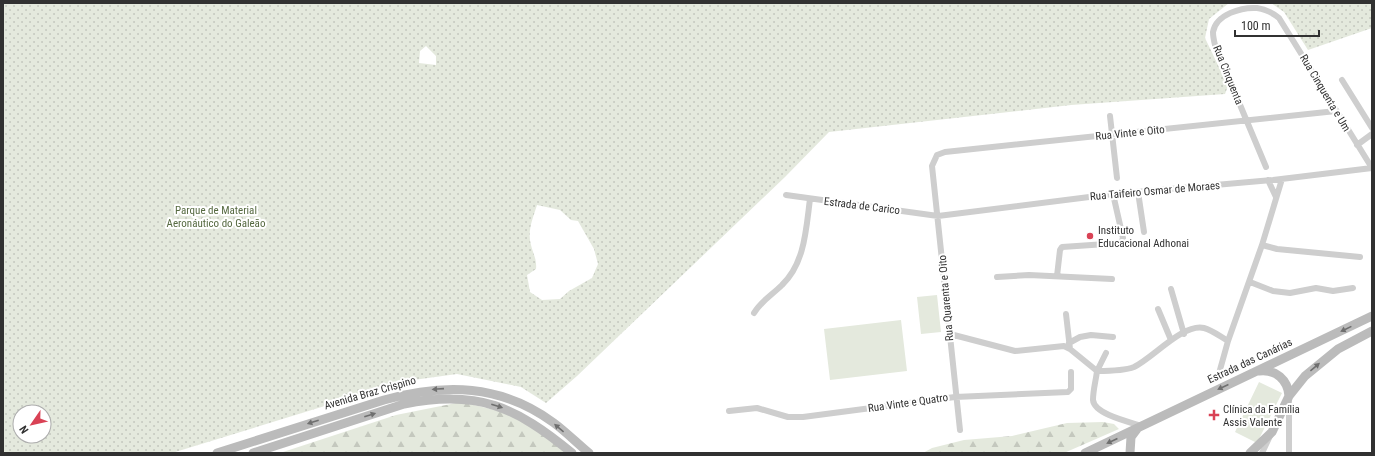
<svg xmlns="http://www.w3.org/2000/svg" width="1375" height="456" font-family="'Roboto Condensed',sans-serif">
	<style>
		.forest { fill: url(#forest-firs) }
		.park { fill: url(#park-dots); fill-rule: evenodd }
		.garden { fill: #e4e9dd }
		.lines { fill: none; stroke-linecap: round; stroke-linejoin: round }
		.minor { stroke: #cecece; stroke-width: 6 }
		.secondary { stroke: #bbb; stroke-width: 9 }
		.oneway { fill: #6f6f6f }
		.poi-dot { fill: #d94255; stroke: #fff; stroke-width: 1.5 }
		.labels { text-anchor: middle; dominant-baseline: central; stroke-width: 4; stroke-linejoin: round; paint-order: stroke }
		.street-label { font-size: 11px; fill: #313131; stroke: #fff }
		.park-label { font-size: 11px; fill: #566a41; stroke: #fff }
		.poi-label { font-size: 11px; fill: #313131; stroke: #fff; text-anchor: start }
	</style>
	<defs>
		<pattern id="forest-firs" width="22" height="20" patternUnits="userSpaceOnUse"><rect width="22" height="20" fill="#e4e9dd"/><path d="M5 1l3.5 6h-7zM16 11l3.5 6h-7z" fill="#c4c8be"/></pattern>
		<pattern id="park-dots" width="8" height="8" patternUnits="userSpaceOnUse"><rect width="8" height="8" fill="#e4e9dd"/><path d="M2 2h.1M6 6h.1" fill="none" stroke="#c4c8be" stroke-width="1.8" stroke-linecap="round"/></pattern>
	</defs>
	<rect width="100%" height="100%" fill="#fff"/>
	<path class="forest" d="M461,402L508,413L547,436L566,453H280L396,415Z
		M1103,422L1114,424L1119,429L1064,453H923L932,448L964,440L1012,436L1067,423Z"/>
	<path class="park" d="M3,3H1229L1209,19L1205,38L1228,86L1225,94L1071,105L829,132L785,177L577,376L546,403L521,387L457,374L406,381L172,453H3ZM426,46L436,56V65L419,63L420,51ZM537,205L560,210L571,220L578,221L594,249L598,264L592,278L569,291L560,299L542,300L530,292L527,275L536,269C537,259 533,254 531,245C527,231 533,218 537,205ZM20,412H44V436H20Z
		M1271,3H1372V28L1308,50L1284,12Z"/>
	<path class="garden" d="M937,295L941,332L921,334L917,297Z
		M901,320L907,371L830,380L824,329Z
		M1259,382L1282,393L1257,443L1235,432Z"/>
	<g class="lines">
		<path class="minor" d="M1342,80L1372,128
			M1110,116L1117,178
			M1357,145L1372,134
			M1266,167L1215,45C1214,41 1213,36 1213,32C1216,14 1242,7 1257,8C1265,9 1273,13 1279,18L1372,168
			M1268,180L1276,197
			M1138,192L1144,232
			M786,195L938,216L1113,194L1273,180L1372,168
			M1262,245L1277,249L1360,257
			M1057,276L1060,250L1062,247L1121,243L1123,238L1113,194
			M997,277L1029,275L1112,279
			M1250,282L1273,291L1290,293L1316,288L1333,291L1353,288
			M1171,289L1184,334
			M1158,309L1171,340
			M754,313C761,301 772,295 782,285C805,263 806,229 810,199
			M1066,314L1070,349L1097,371L1106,353
			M950,334L1015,351L1064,346L1070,349
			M1069,343L1080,337L1091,335L1113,337
			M1218,377L1228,341L1262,245L1282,179
			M729,411L757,408L788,417H803L955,397L1068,392L1071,389V372
			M1142,426C1129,422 1094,414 1093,400C1093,390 1096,380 1097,371C1109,371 1124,371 1134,367C1153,358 1183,323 1204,328C1212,330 1221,337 1228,341
			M960,430L932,166L937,155L945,152L1336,111
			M1262,453L1270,436
			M1289,453V399"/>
		<path class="secondary" d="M1259,371C1276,369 1288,380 1289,396
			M217,453L384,400C445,383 501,384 554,423C566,432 577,443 589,453
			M253,453L404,404C478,389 516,407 572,453
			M1085,453L1372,316
			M1130,453L1131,437L1137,429
			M1250,453L1272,432L1289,396L1305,376L1338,349L1372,331"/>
	</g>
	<defs><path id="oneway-solid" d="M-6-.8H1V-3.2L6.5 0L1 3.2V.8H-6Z"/></defs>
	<g class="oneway">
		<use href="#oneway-solid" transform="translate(1346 329) rotate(154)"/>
		<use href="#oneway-solid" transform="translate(1315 367) rotate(-40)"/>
		<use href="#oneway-solid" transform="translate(1223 387) rotate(155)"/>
		<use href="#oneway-solid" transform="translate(438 389) rotate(176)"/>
		<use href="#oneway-solid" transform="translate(497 406) rotate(18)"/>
		<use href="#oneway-solid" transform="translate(370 415) rotate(-18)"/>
		<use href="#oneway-solid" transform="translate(313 422) rotate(162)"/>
		<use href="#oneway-solid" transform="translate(559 428) rotate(-140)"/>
		<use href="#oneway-solid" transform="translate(1112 441) rotate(155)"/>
	</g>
	<g class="poi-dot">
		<circle cx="1090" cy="236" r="4"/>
		<path d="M1212 409h4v4h4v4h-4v4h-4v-4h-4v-4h4z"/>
	</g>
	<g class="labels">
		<g class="street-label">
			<text transform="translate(1228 75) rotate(68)">Rua Cinquenta</text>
			<text transform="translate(1325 93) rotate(59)">Rua Cinquenta e Um</text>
			<text transform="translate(1130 133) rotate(-6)">Rua Vinte e Oito</text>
			<text transform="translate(1155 191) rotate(-5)">Rua Taifeiro Osmar de Moraes</text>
			<text transform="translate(862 206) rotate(7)">Estrada de Carico</text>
			<text transform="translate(946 298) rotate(-95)">Rua Quarenta e Oito</text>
			<text transform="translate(1250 361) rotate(-25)">Estrada das Canárias</text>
			<text transform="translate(370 393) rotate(-16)">Avenida Braz Crispino</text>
			<text transform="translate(908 403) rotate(-8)">Rua Vinte e Quatro</text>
		</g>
		<g class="park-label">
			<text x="216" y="210">Parque de Material<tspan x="216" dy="13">Aeronáutico do Galeão</tspan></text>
		</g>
		<g class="poi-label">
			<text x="1098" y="230">Instituto<tspan x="1098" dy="13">Educacional Adhonai</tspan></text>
			<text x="1223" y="409">Clínica da Família<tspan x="1223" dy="13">Assis Valente</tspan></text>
		</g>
	</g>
	<rect width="1375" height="456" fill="none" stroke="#313131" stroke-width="8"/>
	<g transform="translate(32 424) rotate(236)"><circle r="19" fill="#ffffff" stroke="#adadad"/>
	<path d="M0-3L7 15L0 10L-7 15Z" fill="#d94255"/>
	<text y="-6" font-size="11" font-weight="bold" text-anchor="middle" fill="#313131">N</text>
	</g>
	<path d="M1235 30v6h84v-6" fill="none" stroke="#313131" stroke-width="2"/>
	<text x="1241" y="30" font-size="12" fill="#313131" stroke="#ffffff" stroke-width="3" paint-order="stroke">100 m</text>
</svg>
